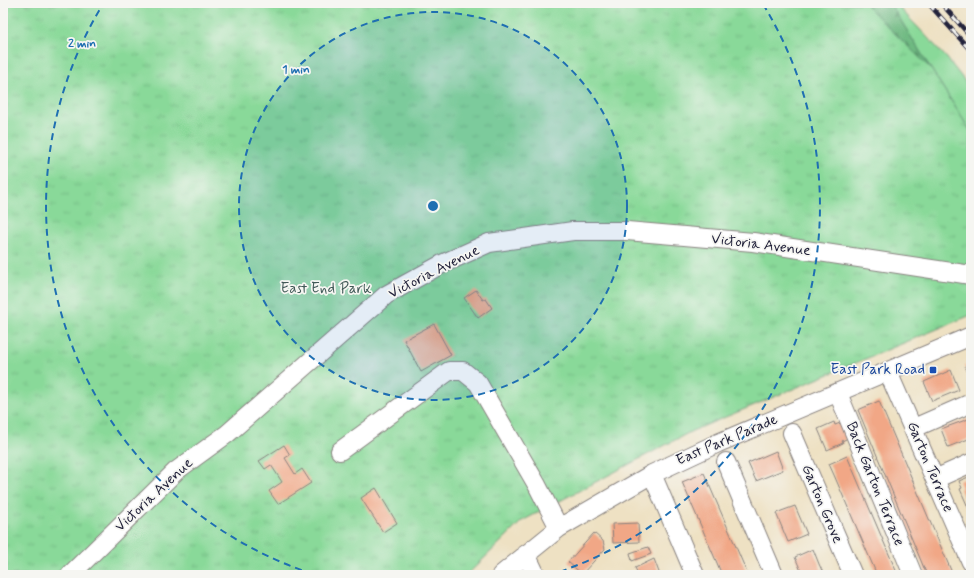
<svg xmlns="http://www.w3.org/2000/svg" width="974" height="578" font-family="Mynerve,sans-serif">
	<style>
		.green { fill: #89d999; stroke: #567e6a }
		.forest { fill: url(#forest-firs); stroke: #486e5e }
		.park { fill: url(#park-tufts); stroke: #567e6a }
		.building { fill: #f1a786 }
		.lines { fill: none; stroke-linecap: round; stroke-linejoin: round }
		.minor-casing { stroke: #88827f; stroke-width: 20 }
		.minor { stroke: #fff; stroke-width: 18 }
		.rail-casing { stroke: #22223b; stroke-width: 4.5 }
		.rail { stroke: #f6f6f2; stroke-width: 3; stroke-dasharray: 9; stroke-linecap: butt }
		.ring { fill: none; stroke: #1f6fb2; stroke-width: 2; stroke-dasharray: 7 5 }
		.transit-dot { fill: #1a4fb4; stroke: #f6f6f2; stroke-width: 1.5 }
		.labels { text-anchor: middle; dominant-baseline: central; stroke-width: 3.5; stroke-linejoin: round; paint-order: stroke }
		.street-label { font-size: 15px; fill: #22223b; stroke: #f6f6f2 }
		.park-label { font-size: 15px; fill: #415957; stroke: #f6f6f2 }
		.transit-label { font-size: 15px; fill: #164399; stroke: #f6f6f2; text-anchor: end }
		.centre { fill: #1f6fb2; stroke: #f6f6f2; stroke-width: 2 }
		.ring-label { font-size: 12px; text-anchor: middle; font-weight: bold; fill: #1f6fb2; stroke: #f6f6f2; stroke-width: 3.5; stroke-linejoin: round; paint-order: stroke }
	</style>
	<defs>
		<pattern id="forest-firs" width="22" height="20" patternUnits="userSpaceOnUse"><rect width="22" height="20" fill="#6eb981"/><path d="M5 1l3.5 6h-7zM16 11l3.5 6h-7z" fill="#5a966b"/></pattern>
		<pattern id="park-tufts" width="24" height="20" patternUnits="userSpaceOnUse"><rect width="24" height="20" fill="#89d999"/><path d="M3 7l-1-3M5 7V3M7 7l1-3M15 17l-1-3M17 17v-4M19 17l1-3" fill="none" stroke="#76ba85"/></pattern>
	</defs>
	<rect width="100%" height="100%" fill="#f6f6f2"/>
	<filter id="ink" filterUnits="userSpaceOnUse"><feTurbulence type="fractalNoise" baseFrequency=".025" numOctaves="2"/><feDisplacementMap in="SourceGraphic" scale="8" xChannelSelector="R" yChannelSelector="G"/><feConvolveMatrix kernelMatrix="1 2 1 2 8 2 1 2 1" color-interpolation-filters="sRGB"/></filter>
	<filter id="wash" filterUnits="userSpaceOnUse"><feTurbulence type="fractalNoise" baseFrequency=".012" numOctaves="4" result="noise"/><feDisplacementMap in="SourceGraphic" scale="16" xChannelSelector="R" yChannelSelector="G"/><feGaussianBlur stdDeviation="0.9" result="paint"/><feColorMatrix in="noise" values="0 0 0 0 0 0 0 0 0 0 0 0 0 0 0 0 0 1.4 0 .05"/><feComposite in="paint" operator="in"/></filter>
	<g filter="url(#wash)">
		<rect width="100%" height="100%" fill="#eee1c3"/>
		<path class="green" d="M864,3H895L946,57L971,89V132L931,69Z"/>
		<path class="forest" d="M849,3H890L931,69L883,39Z"/>
		<path class="park" d="M3,3H864L931,69L971,132V315L692,431L522,521L467,575H3Z"/>
		<g id="blocks">
			<path class="building" d="M476,290L483,300L486,299L492,308L478,318L464,298Z
				M434,324L451,355L421,372L404,340Z
				M971,363V381L965,366Z
				M951,370L959,390L932,401L924,382Z
				M879,401L929,519L953,575H927L924,568L858,410Z
				M971,418V438L948,447L941,429Z
				M834,422L835,425L843,422L850,437L842,441L843,443L827,450L818,429Z
				M284,445L290,455L285,458L295,474L302,469L311,483L278,504L269,491L282,482L271,465L265,469L259,461Z
				M776,451L783,470L756,481L748,463Z
				M847,456L894,566L898,575H877L834,475L829,464Z
				M704,473L733,540L748,575H722L717,563L682,482Z
				M971,476V514L960,489L962,488L959,481Z
				M376,488L397,523L383,532L361,498Z
				M795,506L807,534L788,542L776,513Z
				M638,523L639,542L613,543L612,524Z
				M594,533L603,541L605,549L582,574L568,562Z
				M648,547L651,554L632,561L630,553Z
				M813,549L819,564L824,575H802L801,571L795,557Z
				M654,559L660,575H639L635,568Z"/>
		</g>
	</g>
	<g filter="url(#ink)">
		<use href="#blocks" fill-opacity="0" stroke="#88827f" stroke-width="1"/>
		<g class="lines">
			<g class="minor-casing">
				<path id="minor" d="M888,372L971,562
					M838,393L913,575
					M914,428L971,403
					M792,433L853,575
					M340,451L449,371H463L478,383L537,485L559,528
					M726,462L774,575
					M652,474L695,575
					M935,479L971,463
					M526,554L536,575
					M70,575L176,471L227,434L386,295L442,264L489,243L573,231H627L753,242L971,275
					M501,575L559,528L652,474L718,443L971,336"/>
			</g>
			<use href="#minor" class="minor"/>
			<g class="rail-casing">
				<path id="rail" d="M928,3L971,51
					M941,3L971,37"/>
			</g>
			<use href="#rail" class="rail"/>
		</g>
	</g>
	<circle cx="433" cy="206" r="194" fill="#1f6fb2" fill-opacity=".12"/>
	<g class="ring">
		<circle cx="433" cy="206" r="194"/>
		<path d="M313 574A387 387 0 0 1 103 4M763 4A387 387 0 0 1 553 574"/>
	</g>
	<rect class="transit-dot" x="929" y="366" width="8" height="8" rx="2"/>
	<g class="labels">
		<g class="street-label">
			<text transform="translate(761 245) rotate(7)">Victoria Avenue</text>
			<text transform="translate(434 272) rotate(-27)">Victoria Avenue</text>
			<text transform="translate(727 440) rotate(-23)">East Park Parade</text>
			<text transform="translate(930 467) rotate(67)">Garton Terrace</text>
			<text transform="translate(875 484) rotate(68)">Back Garton Terrace</text>
			<text transform="translate(154 495) rotate(-43)">Victoria Avenue</text>
			<text transform="translate(822 504) rotate(67)">Garton Grove</text>
		</g>
		<g class="park-label">
			<text x="326" y="289">East End Park</text>
		</g>
		<g class="transit-label">
			<text x="925" y="370">East Park Road</text>
		</g>
	</g>
	<circle cx="433" cy="206" r="6" class="centre"/>
	<g class="ring-label">
		<text x="82" y="47">2 min</text>
		<text x="296" y="73">1 min</text>
	</g>
	<rect width="974" height="578" fill="none" stroke="#f6f6f2" stroke-width="16"/>
</svg>
